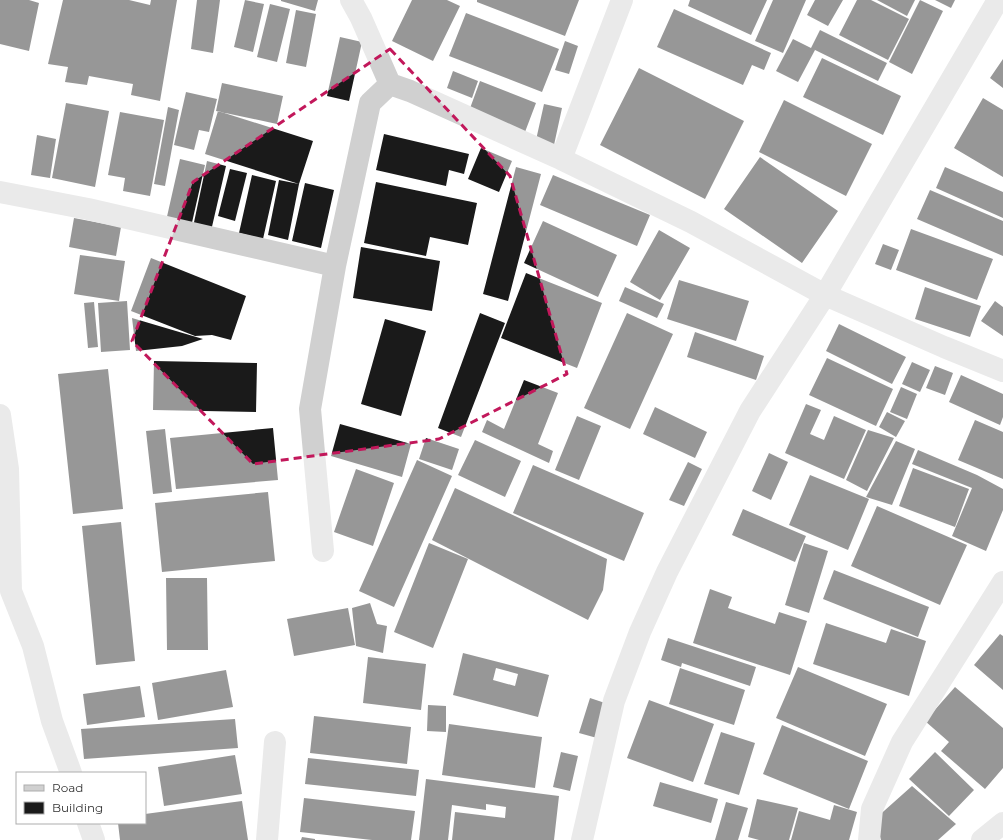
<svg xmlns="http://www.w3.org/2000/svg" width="1003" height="840" font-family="Montserrat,sans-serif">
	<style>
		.building { fill: #1a1a1a; fill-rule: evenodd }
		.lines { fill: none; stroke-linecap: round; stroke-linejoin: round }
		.minor { stroke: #d0d0d0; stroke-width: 22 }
		.tertiary { stroke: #d0d0d0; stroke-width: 22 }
		.marked { fill: none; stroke: #c2185b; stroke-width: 3; stroke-dasharray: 8 5; stroke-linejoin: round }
	</style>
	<rect width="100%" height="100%" fill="#fff"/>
	<path class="building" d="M0,0H29L39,3L29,51L0,44Z
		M63,0H129L150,5L151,0H177L160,101L131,95L133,84L89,76L87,85L65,82L68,67L48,64Z
		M197,0H220L213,53L191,49Z
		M245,0L264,4L253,52L234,47Z
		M281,0H318L315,11L281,1Z
		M412,0H447L460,6L433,61L392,41Z
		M477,0H579L565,36L477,2Z
		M690,0H767L751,35L688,6Z
		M773,0H806L783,53L755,41Z
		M815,0H843L828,26L807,15Z
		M857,0H871L909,19L888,60L839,35Z
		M877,0H915L907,16Z
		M920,0L943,11L912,74L889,62Z
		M935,0H955L951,8Z
		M270,4L290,9L277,62L257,57Z
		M674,9L771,53L764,70L752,65L743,85L657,47Z
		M296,10L316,14L306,67L286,63Z
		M466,13L559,49L542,92L449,56Z
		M820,30L887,63L878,81L811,48Z
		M340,37L362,42L349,101L327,96Z
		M793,39L815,50L798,82L776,71Z
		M565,41L578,46L569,74L555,70Z
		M822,58L901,96L883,135L803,97Z
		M1003,59V88L990,78Z
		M639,68L744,121L705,199L600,145Z
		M453,71L478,81L472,98L447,88Z
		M480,81L536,103L525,132L469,111Z
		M222,83L283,96L277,124L216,111Z
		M186,92L217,99L209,132L199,130L194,150L174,145Z
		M983,98L1003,110V177L954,148Z
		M784,100L872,144L846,196L759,152Z
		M66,103L109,111L95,187L52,178Z
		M544,104L562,108L554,145L536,140Z
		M168,107L179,110L165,186L154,184Z
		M218,111L313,141L299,184L205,154Z
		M120,112L164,120L150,196L123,191L125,178L108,175Z
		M384,134L469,154L464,174L449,170L446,186L376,170Z
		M37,135L56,139L50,178L31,175Z
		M481,148L512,161L499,192L468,179Z
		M760,157L838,211L802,263L724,209Z
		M180,159L205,165L191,227L166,221Z
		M207,161L226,166L211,231L193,227Z
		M516,167L541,174L508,301L483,294Z
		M945,167L1003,192V218L936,188Z
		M230,169L247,173L235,221L218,216Z
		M252,175L276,181L263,239L239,233Z
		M553,175L650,215L637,246L540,205Z
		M279,180L299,184L288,240L268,235Z
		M376,182L477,203L468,245L430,237L426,256L364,243Z
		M305,183L334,190L321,248L292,241Z
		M930,190L1003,221V256L917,219Z
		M74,218L121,227L116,256L69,247Z
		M543,221L617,255L598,297L524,263Z
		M911,229L993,259L977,300L896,270Z
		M659,230L690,248L660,300L630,282Z
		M883,244L899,250L891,270L875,264Z
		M361,247L440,261L432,311L353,298Z
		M80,255L125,261L119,301L74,294Z
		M151,258L246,296L231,340L212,335L195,336L131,311Z
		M526,273L602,303L577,368L501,338Z
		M679,280L749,301L736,341L667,319Z
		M625,287L664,304L657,318L619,301Z
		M925,287L981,306L970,337L915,319Z
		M127,301L130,350L101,352L98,303Z
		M995,301L1003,307V336L981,321Z
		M94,302L98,347L88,348L84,303Z
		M480,313L505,323L461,437L438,428Z
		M627,313L673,334L630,429L584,408Z
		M132,318L203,339L182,346L136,351Z
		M385,319L426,331L401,416L361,404Z
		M839,324L906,357L892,384L826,351Z
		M695,332L764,356L756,380L687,357Z
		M827,358L893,389L876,426L809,395Z
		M154,361L257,363L256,412L153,410Z
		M912,362L930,370L920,392L902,384Z
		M935,366L953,373L945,395L926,388Z
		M108,369L123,509L73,514L58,374Z
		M961,375L1003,394V417L1000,425L949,402Z
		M524,380L558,393L538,444L553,451L549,463L482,432L487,420L504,429Z
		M901,387L917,394L907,419L890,412Z
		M806,404L821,410L810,434L824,440L834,416L866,430L844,479L785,453Z
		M655,407L707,432L695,458L643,434Z
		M887,412L905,421L896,437L879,427Z
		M577,416L601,426L579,480L555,470Z
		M975,420L1003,432V479L958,460Z
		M340,424L411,444L402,477L331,456Z
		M273,428L278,480L176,489L170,438Z
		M165,429L172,492L153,494L146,431Z
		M868,430L894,438L867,491L846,480Z
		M426,438L459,449L452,470L419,459Z
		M475,440L521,461L505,497L458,475Z
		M896,441L915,449L892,505L866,497Z
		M918,450L977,475L1003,489V510L986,551L952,536L972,488L912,464Z
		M769,453L788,462L771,500L752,491Z
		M417,460L452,476L394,607L359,591Z
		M688,462L702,469L684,506L669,500Z
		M533,465L644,513L624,561L513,513Z
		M913,468L969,489L955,527L899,506Z
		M356,469L394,483L373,546L334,532Z
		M810,475L869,499L848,550L789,525Z
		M455,488L607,559L603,590L588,620L432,540Z
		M268,492L275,561L162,572L155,503Z
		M877,506L967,545L940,605L851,566Z
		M743,509L806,536L795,562L732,535Z
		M121,522L135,661L96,665L82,526Z
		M429,543L468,559L433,648L394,632Z
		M804,543L828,551L809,613L785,605Z
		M834,570L929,607L918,637L823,599Z
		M166,578H207L208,650H167Z
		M710,589L732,597L728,608L775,624L779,612L807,621L790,675L693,643Z
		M370,603L377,624L387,626L383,653L356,646L352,608Z
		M348,608L355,645L294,656L287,619Z
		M826,623L886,643L891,629L926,641L909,696L813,664Z
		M1000,634L1003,636V690L974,665Z
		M668,638L756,667L750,686L682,663L681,667L661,660Z
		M463,653L549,675L538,717L453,695ZM496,668L518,674L515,686L493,680Z
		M368,657L426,664L421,710L363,703Z
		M798,667L887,704L865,756L776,718Z
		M680,668L745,690L734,725L669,704Z
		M226,670L233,707L158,720L152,683Z
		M140,686L145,717L87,725L83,694Z
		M955,687L1003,728V768L985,789L941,751L949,742L925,721Z
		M590,698L608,704L597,738L579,733Z
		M649,700L714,724L693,782L627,758Z
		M428,705L446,706V732L427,731Z
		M314,716L411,727L407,764L310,753Z
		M235,719L238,748L84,759L81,729Z
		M449,724L542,737L535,788L442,775Z
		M782,725L868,761L849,809L763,774Z
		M721,732L755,743L739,795L704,784Z
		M561,752L578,756L570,791L553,787Z
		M935,752L974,790L949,816L909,779Z
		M235,755L242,794L164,806L158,767Z
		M308,758L419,770L416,796L305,784Z
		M426,779L559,796L554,840H452L455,812L505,818L506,807L486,804V810L452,805L448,840H419Z
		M660,782L718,799L711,823L653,806Z
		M912,786L956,824L938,840H881L875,819Z
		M304,798L415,811L411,840H372L300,832Z
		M757,799L798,808L789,840H759L748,837Z
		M242,801L248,840H120L118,823H145V814Z
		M726,802L748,808L738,840H715Z
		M834,805L857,812L849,840H791L799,811L830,820Z
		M302,837L315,839V840H301Z"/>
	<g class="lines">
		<path class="minor" d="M351,0L361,18L390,84
			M622,0L561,159L691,222L825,295L944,347L1003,371
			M0,192L88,209L335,266
			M0,415L8,469L11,591L33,646L52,721L71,773
			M323,551L310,409L335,266L370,103L390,84L410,91L561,159
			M88,823L94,840
			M267,840L275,742
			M582,840L614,701L640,632L667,572L750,411L825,295L998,0
			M869,840L872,809L902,742L1003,582"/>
		<path class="tertiary" d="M982,840L1003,823"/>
	</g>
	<path d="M0 0H1003V840H0ZM390,49L510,176L567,374L439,439L253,464L132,341L193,182Z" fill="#fff" fill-opacity=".55" fill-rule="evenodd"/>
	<path class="marked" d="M390,49L510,176L567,374L439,439L253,464L132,341L193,182Z"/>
	<rect x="16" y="772" width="130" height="52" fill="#ffffff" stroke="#adadad"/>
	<rect x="24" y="785" width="20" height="6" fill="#d0d0d0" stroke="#adadad"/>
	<text x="52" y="792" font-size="12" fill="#333333">Road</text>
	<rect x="24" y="802" width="20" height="12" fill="#1a1a1a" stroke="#adadad"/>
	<text x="52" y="812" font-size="12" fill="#333333">Building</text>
</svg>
